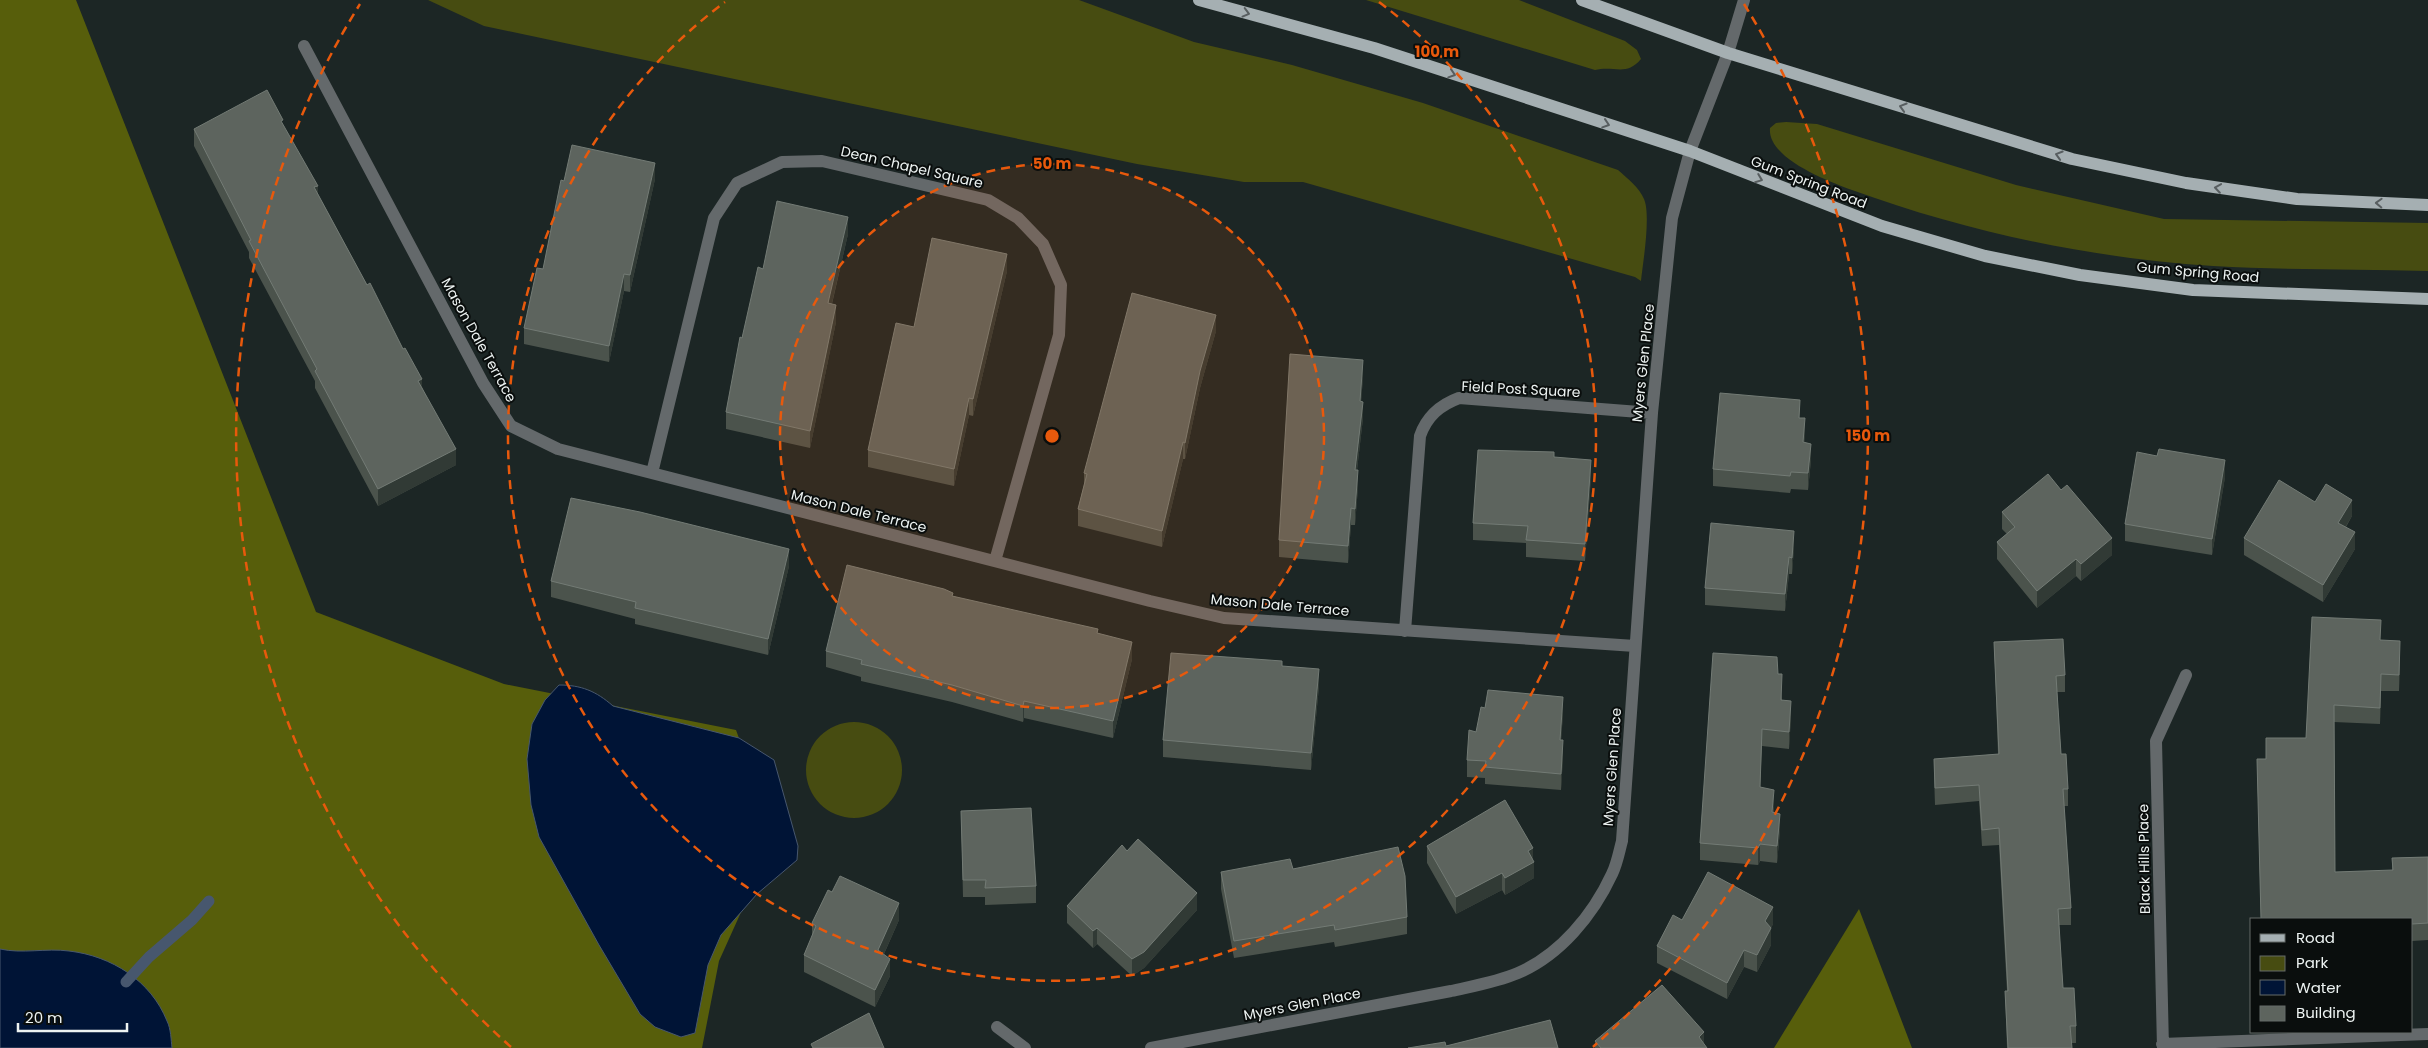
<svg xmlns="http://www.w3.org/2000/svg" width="2428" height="1048" font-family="Poppins,sans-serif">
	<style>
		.green { fill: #474c11 }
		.forest { fill: #575e0b }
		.water { fill: #001436; stroke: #47576e }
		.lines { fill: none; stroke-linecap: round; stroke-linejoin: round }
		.stream { stroke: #47576e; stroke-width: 11 }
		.minor { stroke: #64696b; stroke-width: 12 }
		.major { stroke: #a5afb2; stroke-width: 12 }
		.wall { fill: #4b534c }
		.shaded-wall { fill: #313a35 }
		.building { fill: #5d645e; stroke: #737b75 }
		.oneway { stroke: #585e60 }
		.ring { fill: none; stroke: #e8590c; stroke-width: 2.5; stroke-dasharray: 9 6 }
		.labels { text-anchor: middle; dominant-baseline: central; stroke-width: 4; stroke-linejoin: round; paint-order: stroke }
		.street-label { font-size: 14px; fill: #edf3f2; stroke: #0a0e0d }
		.centre { fill: #e8590c; stroke: #0a0e0d; stroke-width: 2.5 }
		.ring-label { font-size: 15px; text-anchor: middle; font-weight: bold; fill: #e8590c; stroke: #0a0e0d; stroke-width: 4; stroke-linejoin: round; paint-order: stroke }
	</style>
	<rect width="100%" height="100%" fill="#1c2625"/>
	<path class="green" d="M428,0H1079L1194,42L1292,65L1423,103L1618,170C1628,179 1639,187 1644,199C1651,215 1643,262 1641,281L1635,277L1303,182H1244L1137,164L484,26Z
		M1366,0H1519L1625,41L1637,50L1641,59C1626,77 1614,65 1595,70Z
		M1786,122L1817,124L2016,185L2164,219L2428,223V271C2356,269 2284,270 2213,266C2090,258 1967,232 1852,190C1828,181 1767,158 1770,128L1776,123Z
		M806 770a48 48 0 1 1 96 0a48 48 0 1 1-96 0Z"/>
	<path class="forest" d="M0,0H76L316,612L504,684L736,730L775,837L719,961L702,1048H172L168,1023L8,951L0,949Z
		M1859,909L1912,1048H1774Z"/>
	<path class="water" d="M559,685C581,685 596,691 613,706L739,738L774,760L798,846L797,860L757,894L721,935L708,965L695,1033L681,1037L655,1027L640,1014L599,945L539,837L531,805L527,759L532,724L545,700Z
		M0,949C22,954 46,948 69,951C112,956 151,981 167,1021C171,1029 171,1040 172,1048H0Z"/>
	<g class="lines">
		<path class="stream" d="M126,982L149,957L192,920L209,901"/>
		<path class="minor" d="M304,46L483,383L511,426L558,449L1150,601L1224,618L1635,646
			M652,473L714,218L737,183L782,162L822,161L988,200L1018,218L1043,244L1061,285L1059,335L995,561
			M1405,631L1420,436C1427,416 1440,405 1459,398L1652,413
			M997,1027L1025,1048
			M2162,1044L2428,1034
			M1151,1048L1451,991C1473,986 1497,982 1518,973C1560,955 1593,915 1612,874C1617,864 1619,852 1622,841L1652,413L1672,218L1690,151L1728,53L1744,0
			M2163,1048L2156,741L2186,675"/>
		<path class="major" d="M1199,0L1374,48L1690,151L1882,226L1985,256L2080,275L2193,290L2428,299
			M1582,0L1728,53L2072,159L2186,183L2297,199L2428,205"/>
	</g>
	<path class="wall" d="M283,126L318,194L422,387L456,465L378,506L315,388V381L249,258V252L194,146V129Z
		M655,179L630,292L624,291L609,362L524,344V328L543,269L564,181Z
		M848,234L832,304L836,322L810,448L726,429V412L742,338L763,269Z
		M1007,271L973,416L969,415L954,486L868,467V450L914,327Z
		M1216,331L1200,388L1185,459H1183L1162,547L1078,526V509L1084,484V473Z
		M1363,377L1361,402L1363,418L1357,470L1358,487L1355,525H1351L1348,563L1279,557V540Z
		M1800,418L1805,435L1804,443L1811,460L1808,490L1791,489L1790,493L1713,486V469Z
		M1554,457L1591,477L1585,561L1526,557V543L1473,540V523Z
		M2225,477L2212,555L2125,541V524Z
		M2315,502L2352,516L2346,527L2355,549L2323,602L2244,555V538Z
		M2002,512L2112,555L2081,581L2076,576L2037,608L1997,559V542L2007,534L2002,529Z
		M1794,547L1792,574H1789L1785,611L1705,605V588Z
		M789,566L768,655L635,624V619L551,597V581Z
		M953,596L1098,634L1132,659L1113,738L1024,718L1023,722L952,702L861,681V677L826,667V651Z
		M2380,640L2400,658L2399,691H2381L2380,724L2334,722L2335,872L2392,871V858L2428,857V940L2412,941V919H2261L2257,759H2266L2306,738Z
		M1994,642L2065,675V692H2057L2061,754L2068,789V806H2064L2071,908V925H2059L2063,988L2076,1026V1043H2071L2072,1048H2007L2005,991H2007L1999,845L1982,846L1979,801L1935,805L1934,775V759L1998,754Z
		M1778,674L1782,700L1791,717L1789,749L1762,746L1760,787L1774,806V812L1780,830L1777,863L1760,861L1758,865L1700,860V843Z
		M1319,686L1311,770L1163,757V740Z
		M1563,714L1561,740L1563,757L1561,790L1485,784V778L1467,777V760L1476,732Z
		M961,811L1036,886V903L985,905V897H963Z
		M1427,846L1534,878L1505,895L1502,890L1456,914L1427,863Z
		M1127,851L1197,910L1144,968L1132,976L1097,944L1093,948L1067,923V906Z
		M1293,869L1407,917V934L1335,947L1334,942L1234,958L1221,889V872Z
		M832,892L899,920L884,954L890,976L875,1007L804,972V955L812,936V923Z
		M1682,920L1773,924L1771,928V945L1757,972L1744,967L1727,999L1657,963V946Z
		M1595,1041L1704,1044L1707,1048H1595Z"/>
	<path class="shaded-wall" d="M655,163V179L630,292V275Z
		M318,186V203L314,187Z
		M848,217V234L828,320V303Z
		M1007,254V271L973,416V399Z
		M624,274V291L609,362V346Z
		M836,305V322L810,448V431Z
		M1216,315V331L1200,388L1185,459V443L1200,371Z
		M1363,360V377L1360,418V401Z
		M422,379V396L418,381Z
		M969,398V415L954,486V469Z
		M1363,402V418L1355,487V470Z
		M1805,418V435L1803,459V442Z
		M1183,442V459L1162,547V531Z
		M1811,444V460L1808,490V473Z
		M456,449V465L378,506V489Z
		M1591,460V477L1585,561V544Z
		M2225,460V477L2212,555V539Z
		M1358,470V487L1355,525V509Z
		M2352,500V516L2338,539V523Z
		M1351,508V525L1348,563V546Z
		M1794,531V547L1792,574V558Z
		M2355,532V549L2323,602V585Z
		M2112,538V555L2081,581V564Z
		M789,549V566L768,655V639Z
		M1789,557V574L1785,611V594Z
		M2076,559V576L2037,608V591Z
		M2400,641V658L2399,691V675Z
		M1132,642V659L1113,738V721Z
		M1319,669V686L1311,770V753Z
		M2381,674V691L2380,724V708Z
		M1563,697V714L1560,757V740Z
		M1024,701V718L1023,722V706Z
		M1791,701V717L1789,749V732Z
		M1563,740V757L1561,790V774Z
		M1774,790V806L1772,829V812Z
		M1780,814V830L1777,863V846Z
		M1760,844V861L1758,865V848Z
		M1533,848V862H1534V878L1505,895V878L1528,851Z
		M1502,873V890L1456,914V897Z
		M1197,893V910L1144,968L1132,976V959Z
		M899,903V920L878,967V950Z
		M1773,907V924L1771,928V945L1757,972V955L1765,921Z
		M1097,928V944L1093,948V931Z
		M1744,950V967L1727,999V983Z
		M890,959V976L875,1007V990Z
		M1704,1032V1048L1699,1037Z"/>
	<path class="building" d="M267,90L283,120L281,121L318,186L314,187L367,285L370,283L403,349L405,348L422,379L418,381L456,449L378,489L315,371L317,369L249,241L251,240L194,129Z
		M572,145L655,163L630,275L624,274L609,346L524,328L537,268L543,269L561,180L564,181Z
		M777,201L848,217L828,303L836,305L810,431L726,412L740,337L742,338L758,267L763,269Z
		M932,238L1007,254L973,399L969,398L954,469L868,450L896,323L914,327Z
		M1132,293L1216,315L1200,371L1185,443L1183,442L1162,531L1078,509L1087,474L1084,473Z
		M1290,354L1363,360L1360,401L1363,402L1355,470H1358L1355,509L1351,508L1348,546L1279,540Z
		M1720,393L1800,400L1799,418H1805L1803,442L1811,444L1808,473L1791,472L1790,476L1713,469Z
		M2159,449L2225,460L2212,539L2125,524L2137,452L2157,456Z
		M1478,450L1554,452V457L1591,460L1585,544L1526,540L1528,526L1473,523Z
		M2048,474L2061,490L2067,485L2112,538L2081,564L2076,559L2037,591L1997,542L2015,527L2002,512Z
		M2279,480L2315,502L2326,484L2352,500L2338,523L2355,532L2323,585L2244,538Z
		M571,498L640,512L789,549L768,639L635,608L636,602L551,581Z
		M1711,523L1794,531L1792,558L1789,557L1785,594L1705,588Z
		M847,565L944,589L953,593L952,596L1098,629L1097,633L1132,642L1113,721L1024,701L1023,706L952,685L861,664L862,660L826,651Z
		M2312,617L2381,620L2380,640L2400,641L2399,675L2381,674L2380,708L2334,705L2335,872L2393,870L2392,858L2428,857V923L2412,924V919H2261L2257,759H2266V738H2306Z
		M2063,639L2065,675L2056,676L2061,754H2066L2068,789H2063L2071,908L2058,909L2063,988H2074L2076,1026H2070L2072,1048H2008L2005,991H2008L1999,828L1982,830L1979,785L1935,788L1934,759L1999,754L1994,642Z
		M1171,653L1282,661V666L1319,669L1311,753L1163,740Z
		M1713,653L1777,657L1778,674H1782L1781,700L1791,701L1789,732L1762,729L1760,787L1774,790L1772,812L1780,814L1777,846L1760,844L1758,848L1700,843Z
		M1488,690L1563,697L1560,740H1563L1561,774L1485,767L1486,761L1467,760L1469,730L1476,732L1481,707L1485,708Z
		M1505,800L1533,848L1528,851L1534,862L1505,878L1502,873L1456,897L1427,846Z
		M1031,808L1036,886L985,888L986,880H963L961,811Z
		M1138,839L1197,893L1144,952L1132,959L1097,928L1093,931L1067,906L1122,845L1127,851Z
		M1398,847L1405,876L1407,917L1335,930L1334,925L1234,941L1221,872L1290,859L1293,869Z
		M1708,872L1773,907L1765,921L1771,928L1757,955L1744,950L1727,983L1657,946L1673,915L1682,920Z
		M840,876L899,903L878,950L890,959L875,990L804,955L816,926L812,923L828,890L832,892Z
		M1662,985L1704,1032L1699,1037L1707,1048H1601L1595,1041Z
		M869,1013L884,1048H813L811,1044Z
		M1550,1020L1558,1048H1408L1445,1042L1446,1046Z"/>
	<defs><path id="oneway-chevron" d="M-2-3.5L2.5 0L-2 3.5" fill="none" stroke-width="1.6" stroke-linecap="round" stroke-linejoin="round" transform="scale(1.25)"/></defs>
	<g class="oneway">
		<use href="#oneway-chevron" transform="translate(1246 13) rotate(15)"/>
		<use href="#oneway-chevron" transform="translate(1452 74) rotate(18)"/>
		<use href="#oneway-chevron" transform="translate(1903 107) rotate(-163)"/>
		<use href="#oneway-chevron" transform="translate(1606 124) rotate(18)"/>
		<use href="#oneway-chevron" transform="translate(2059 155) rotate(-163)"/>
		<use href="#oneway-chevron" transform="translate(1759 179) rotate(21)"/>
		<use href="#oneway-chevron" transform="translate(2218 188) rotate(-172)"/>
		<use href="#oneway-chevron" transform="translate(2379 203) rotate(-178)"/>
	</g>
	<circle cx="1052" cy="436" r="272" fill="#e8590c" fill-opacity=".12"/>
	<g class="ring">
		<circle cx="1052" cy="436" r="272"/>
		<path d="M1379 2A544 544 0 1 1 725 2"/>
		<path d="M511 1047A816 816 0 0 1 360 4M1744 4A816 816 0 0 1 1593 1047"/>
	</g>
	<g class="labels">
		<g class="street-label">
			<text transform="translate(912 167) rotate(13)">Dean Chapel Square</text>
			<text transform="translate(1809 182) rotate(21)">Gum Spring Road</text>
			<text transform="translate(2198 272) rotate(5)">Gum Spring Road</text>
			<text transform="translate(479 340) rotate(61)">Mason Dale Terrace</text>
			<text transform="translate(1643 363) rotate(-84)">Myers Glen Place</text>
			<text transform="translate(1521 389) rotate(3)">Field Post Square</text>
			<text transform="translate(859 511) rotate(14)">Mason Dale Terrace</text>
			<text transform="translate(1280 605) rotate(5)">Mason Dale Terrace</text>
			<text transform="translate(1612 767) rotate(-86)">Myers Glen Place</text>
			<text transform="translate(2144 859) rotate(-91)">Black Hills Place</text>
			<text transform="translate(1302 1004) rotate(-11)">Myers Glen Place</text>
		</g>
	</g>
	<circle cx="1052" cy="436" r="8" class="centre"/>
	<g class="ring-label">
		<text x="1437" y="57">100 m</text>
		<text x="1052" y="169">50 m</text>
		<text x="1868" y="441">150 m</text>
	</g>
	<rect x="2250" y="918" width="162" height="115" fill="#0a0e0d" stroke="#656a69"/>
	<rect x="2260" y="934" width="25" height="8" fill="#a5afb2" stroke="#656a69"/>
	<text x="2296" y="943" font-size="15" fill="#edf3f2">Road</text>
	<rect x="2260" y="956" width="25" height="15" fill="#474c11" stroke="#656a69"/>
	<text x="2296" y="968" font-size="15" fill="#edf3f2">Park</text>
	<rect x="2260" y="980" width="25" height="15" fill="#001436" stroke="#656a69"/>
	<text x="2296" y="993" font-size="15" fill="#edf3f2">Water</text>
	<rect x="2260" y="1006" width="25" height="15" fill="#5d645e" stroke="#656a69"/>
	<text x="2296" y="1018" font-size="15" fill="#edf3f2">Building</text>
	<path d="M18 1023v8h109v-8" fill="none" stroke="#edf3f2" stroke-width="2.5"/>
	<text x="25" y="1023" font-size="15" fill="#edf3f2" stroke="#0a0e0d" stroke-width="4" paint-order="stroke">20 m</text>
</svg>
